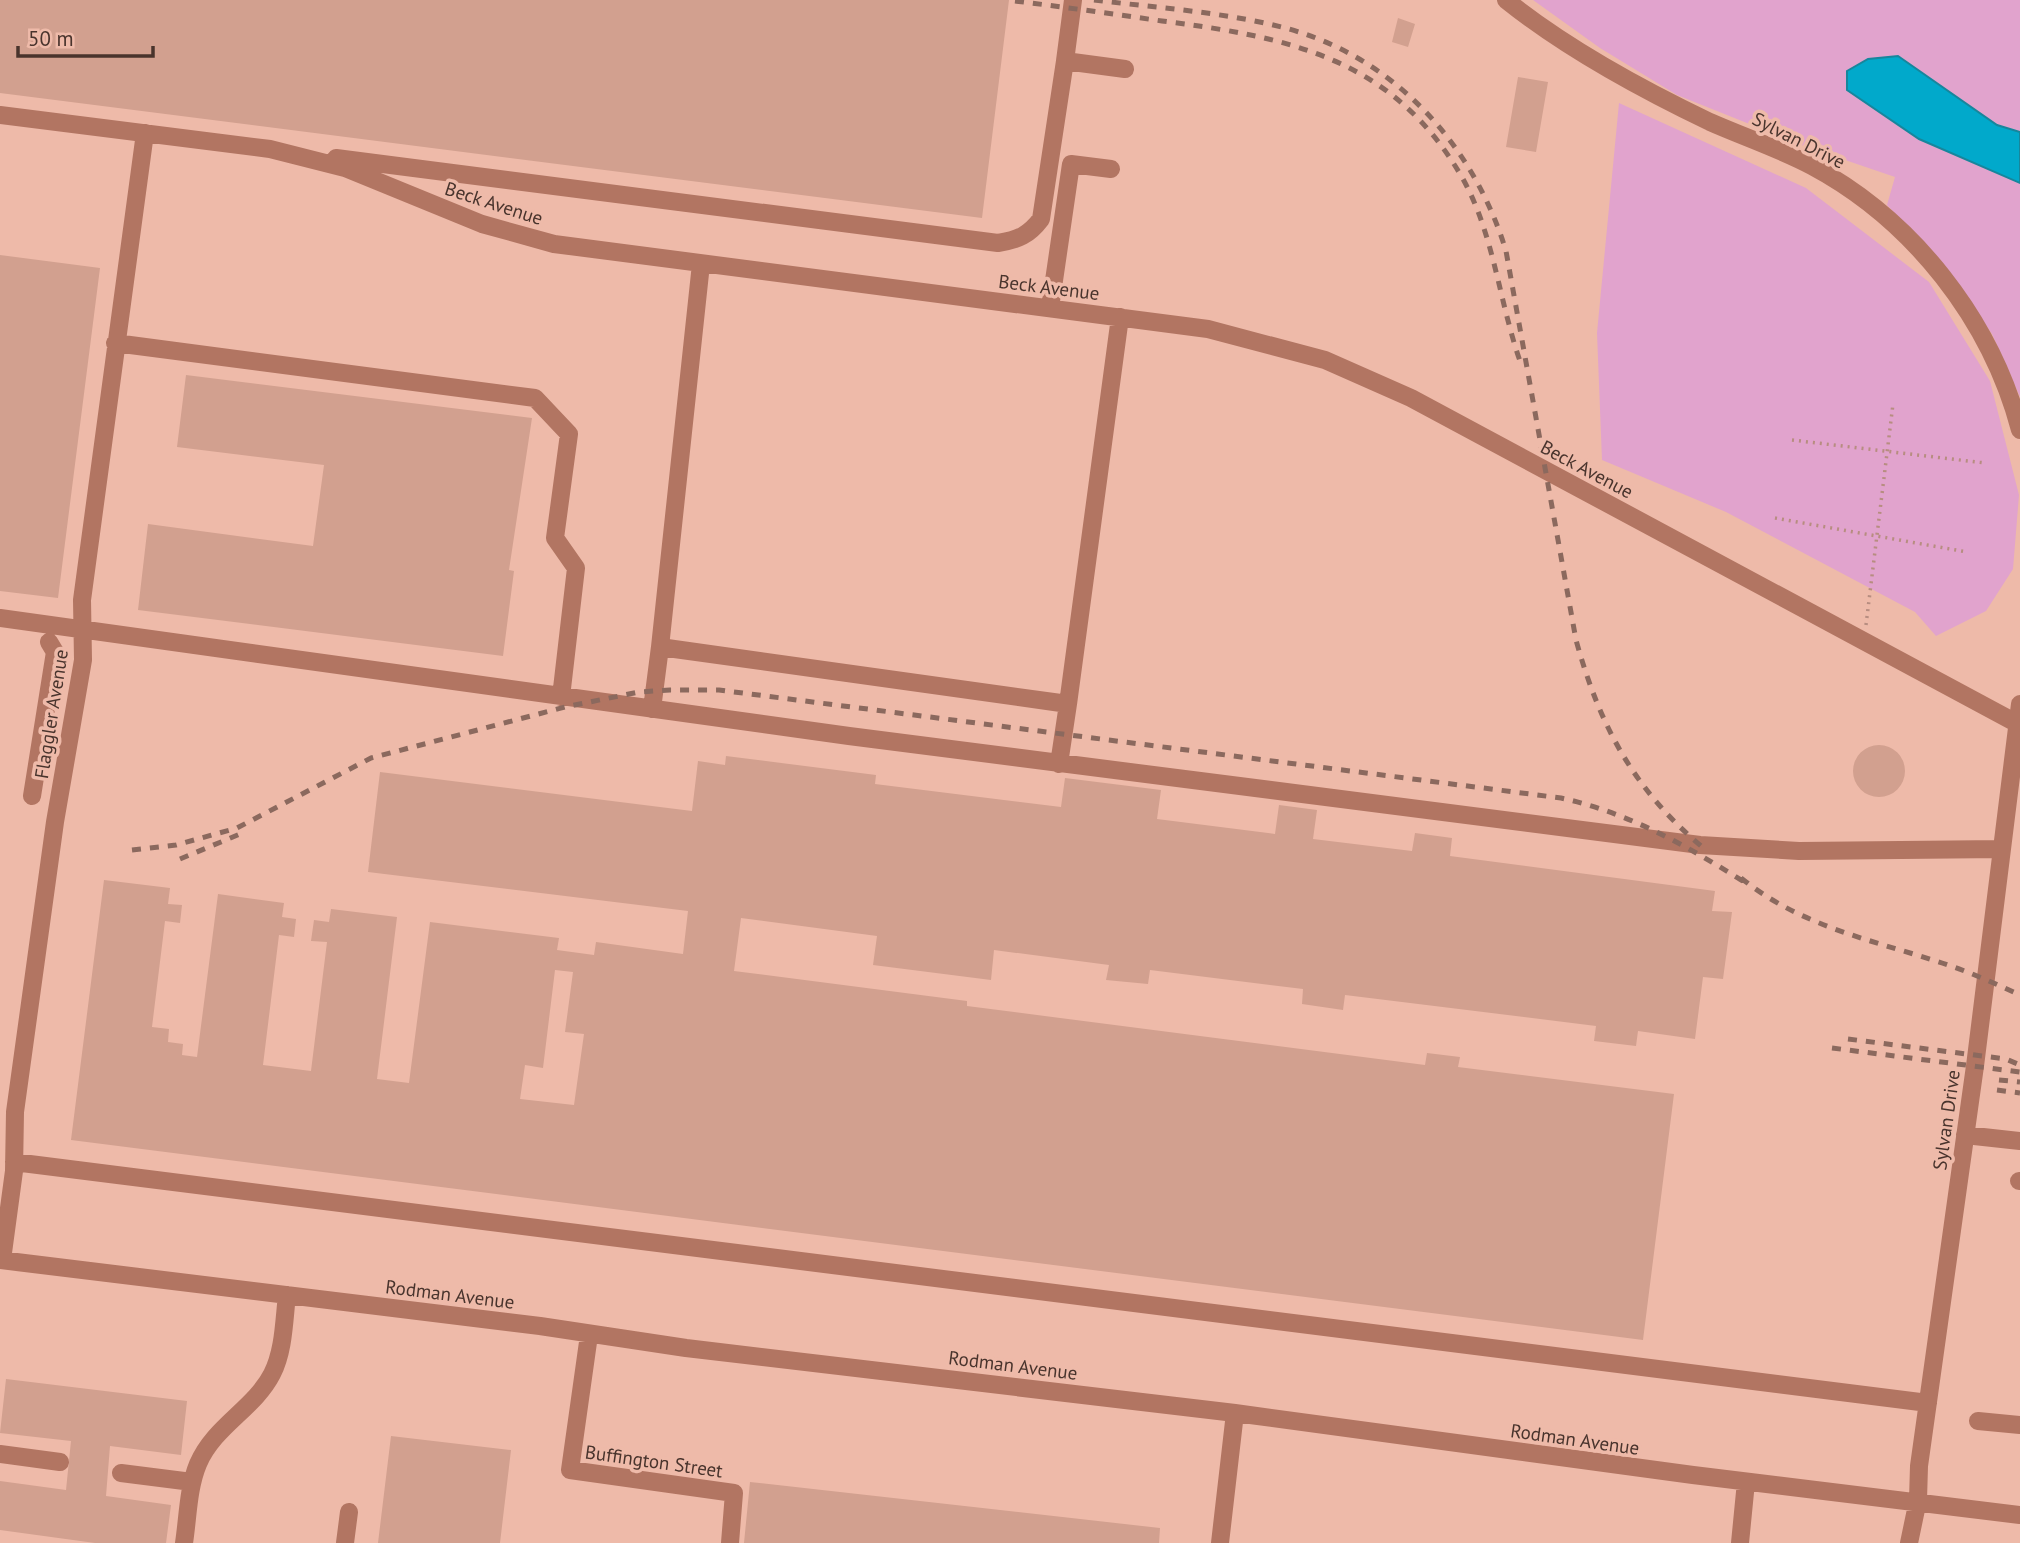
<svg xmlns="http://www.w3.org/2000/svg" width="2020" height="1543" font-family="'PT Sans',sans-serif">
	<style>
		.green { fill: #e1a3cd }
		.water { fill: #01a9cb; stroke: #17869c; stroke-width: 2 }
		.building { fill: #d2a08f; fill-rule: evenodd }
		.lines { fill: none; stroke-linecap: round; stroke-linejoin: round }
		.path { stroke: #b78d80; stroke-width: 3.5; stroke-dasharray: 2 5; stroke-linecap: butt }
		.minor { stroke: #b27562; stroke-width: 18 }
		.rail { stroke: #8b695e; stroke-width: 5; stroke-dasharray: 9 9; stroke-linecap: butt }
		.labels { text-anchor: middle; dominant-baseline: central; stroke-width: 7; stroke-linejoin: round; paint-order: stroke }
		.street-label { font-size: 19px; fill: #49342d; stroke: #eebaa9 }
	</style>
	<rect width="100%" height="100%" fill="#eebaa9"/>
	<path class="green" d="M1533,0H2020V397L1992,334L1942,264L1887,205L1895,177L1804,146L1677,95L1600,48Z
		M1619,103L1806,188L1929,282L1990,381L2019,495L2013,569L1986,611L1936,636L1915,612L1726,512L1602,460L1597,333Z"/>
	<path class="water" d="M1898,56L1997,125L2020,132V183L1919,139L1847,90V71L1868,59Z"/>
	<path class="building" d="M0,0H1009L982,218L0,93Z
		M1398,18L1415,24L1408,47L1392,42Z
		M1518,77L1548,82L1536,152L1506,147Z
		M0,255L100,268L58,598L0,591Z
		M186,375L532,418L509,570L514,571L503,656L138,610L148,524L313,546L324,465L177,447Z
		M1853 771a26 26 0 1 1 52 0a26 26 0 1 1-52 0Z
		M726,756L876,775L875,784L1061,807L1065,778L1161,790L1157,819L1275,834L1279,805L1317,810L1313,839L1412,851L1415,833L1452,838L1450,856L1715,891L1712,911L1732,912L1723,979L1703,977L1695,1039L1638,1031L1636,1046L1594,1041L1596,1026L1345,995L1343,1010L1302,1004L1303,989L1150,970L1148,984L1106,980L1109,965L994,950L991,980L873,965L877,936L741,918L734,971L967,1001V1006L1425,1065L1427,1053L1460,1057L1458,1067L1674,1094L1643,1340L71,1140L104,880L170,888L168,904L182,905L180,923L165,921L152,1027L169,1029L168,1042L183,1044L182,1055L197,1057L218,894L284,903L282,917L296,919L294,937L279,935L263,1065L311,1071L327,942L311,941L314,920L329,922L331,909L397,917L377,1079L409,1083L430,922L559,938L557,950L594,955L596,942L683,954L688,911L368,872L380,772L692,811L698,761L725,765ZM555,970L573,972L565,1032L584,1034L574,1105L520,1099L525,1065L543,1068Z
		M6,1379L187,1401L181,1455L110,1446L106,1496L171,1505L166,1543H95L0,1530V1481L66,1490L71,1441L0,1433Z
		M391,1436L511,1450L500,1543H378Z
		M750,1482L1160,1528L1159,1543H744Z"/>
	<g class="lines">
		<path class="path" d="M1792,440L1985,463
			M1775,518L1967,552
			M1866,625L1893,404"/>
		<path class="minor" d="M1506,0C1567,49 1639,88 1710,122C1744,137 1780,149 1812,166C1913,220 1991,320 2020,430
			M1065,61L1073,0
			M0,115L270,149L345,168L482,224L554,244L1208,329L1325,360L1411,398L2020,725
			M336,158L998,243C1018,240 1029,235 1041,219L1065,61L1125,69
			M701,264L660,647L1068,704L1120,317
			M1050,308L1071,164L1111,169
			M115,343L535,398L569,434L555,538L576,568L561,697
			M0,618L849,736L1700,845L1799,851L2002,849
			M652,709L660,647
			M1059,764L1068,704
			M32,796L55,652L49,642
			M1965,1135L2020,1141
			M14,1162L1928,1403
			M2019,1181H2020
			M0,1260L540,1326L686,1348L1235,1413L1693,1475L2020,1515
			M2,1260L14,1171L15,1112L55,822L83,660L82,600L145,133
			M589,1335L570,1470L734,1493L730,1543
			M1978,1421L2020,1425
			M0,1454L60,1462
			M121,1473L192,1482
			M184,1543C188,1517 188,1488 198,1464C214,1426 254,1409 272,1374C284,1351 284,1320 287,1295
			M345,1543L349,1512
			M1220,1543L1235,1413
			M1740,1543L1746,1482
			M1909,1543L1918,1500L1919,1466L1975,1066L2020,704"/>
		<path class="rail" d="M1094,0C1158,8 1226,12 1289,29C1396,59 1474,146 1506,251L1576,640C1600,727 1635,792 1706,850
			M1015,1C1064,7 1113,14 1162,21C1288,37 1394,58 1463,179C1494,235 1499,301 1520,361
			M132,850L176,845L237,828L371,758L565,707L639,692L670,690H719L797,700L1561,798C1630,813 1689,847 1749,885
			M180,859L240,834
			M1741,878C1799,925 1867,939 1936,961C1965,970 1992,982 2020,995
			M1848,1039L2006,1059L2020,1065
			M1832,1048L2020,1072
			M1999,1080L2020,1082
			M1997,1090L2020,1093"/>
	</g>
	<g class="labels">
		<g class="street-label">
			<text transform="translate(1799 140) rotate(27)">Sylvan Drive</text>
			<text transform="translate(494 203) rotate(18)">Beck Avenue</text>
			<text transform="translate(1049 287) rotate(7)">Beck Avenue</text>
			<text transform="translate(1587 469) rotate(28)">Beck Avenue</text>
			<text transform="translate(51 714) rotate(-81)">Flaggler Avenue</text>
			<text transform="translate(1946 1120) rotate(-82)">Sylvan Drive</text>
			<text transform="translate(450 1294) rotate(7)">Rodman Avenue</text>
			<text transform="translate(1013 1365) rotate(7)">Rodman Avenue</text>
			<text transform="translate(1575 1439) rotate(8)">Rodman Avenue</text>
			<text transform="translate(654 1461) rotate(8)">Buffington Street</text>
		</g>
	</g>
	<path d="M18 46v10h135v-10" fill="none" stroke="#49342d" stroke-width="3.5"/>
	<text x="28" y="46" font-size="21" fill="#49342d" stroke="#eebaa9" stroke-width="5" paint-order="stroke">50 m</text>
</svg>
